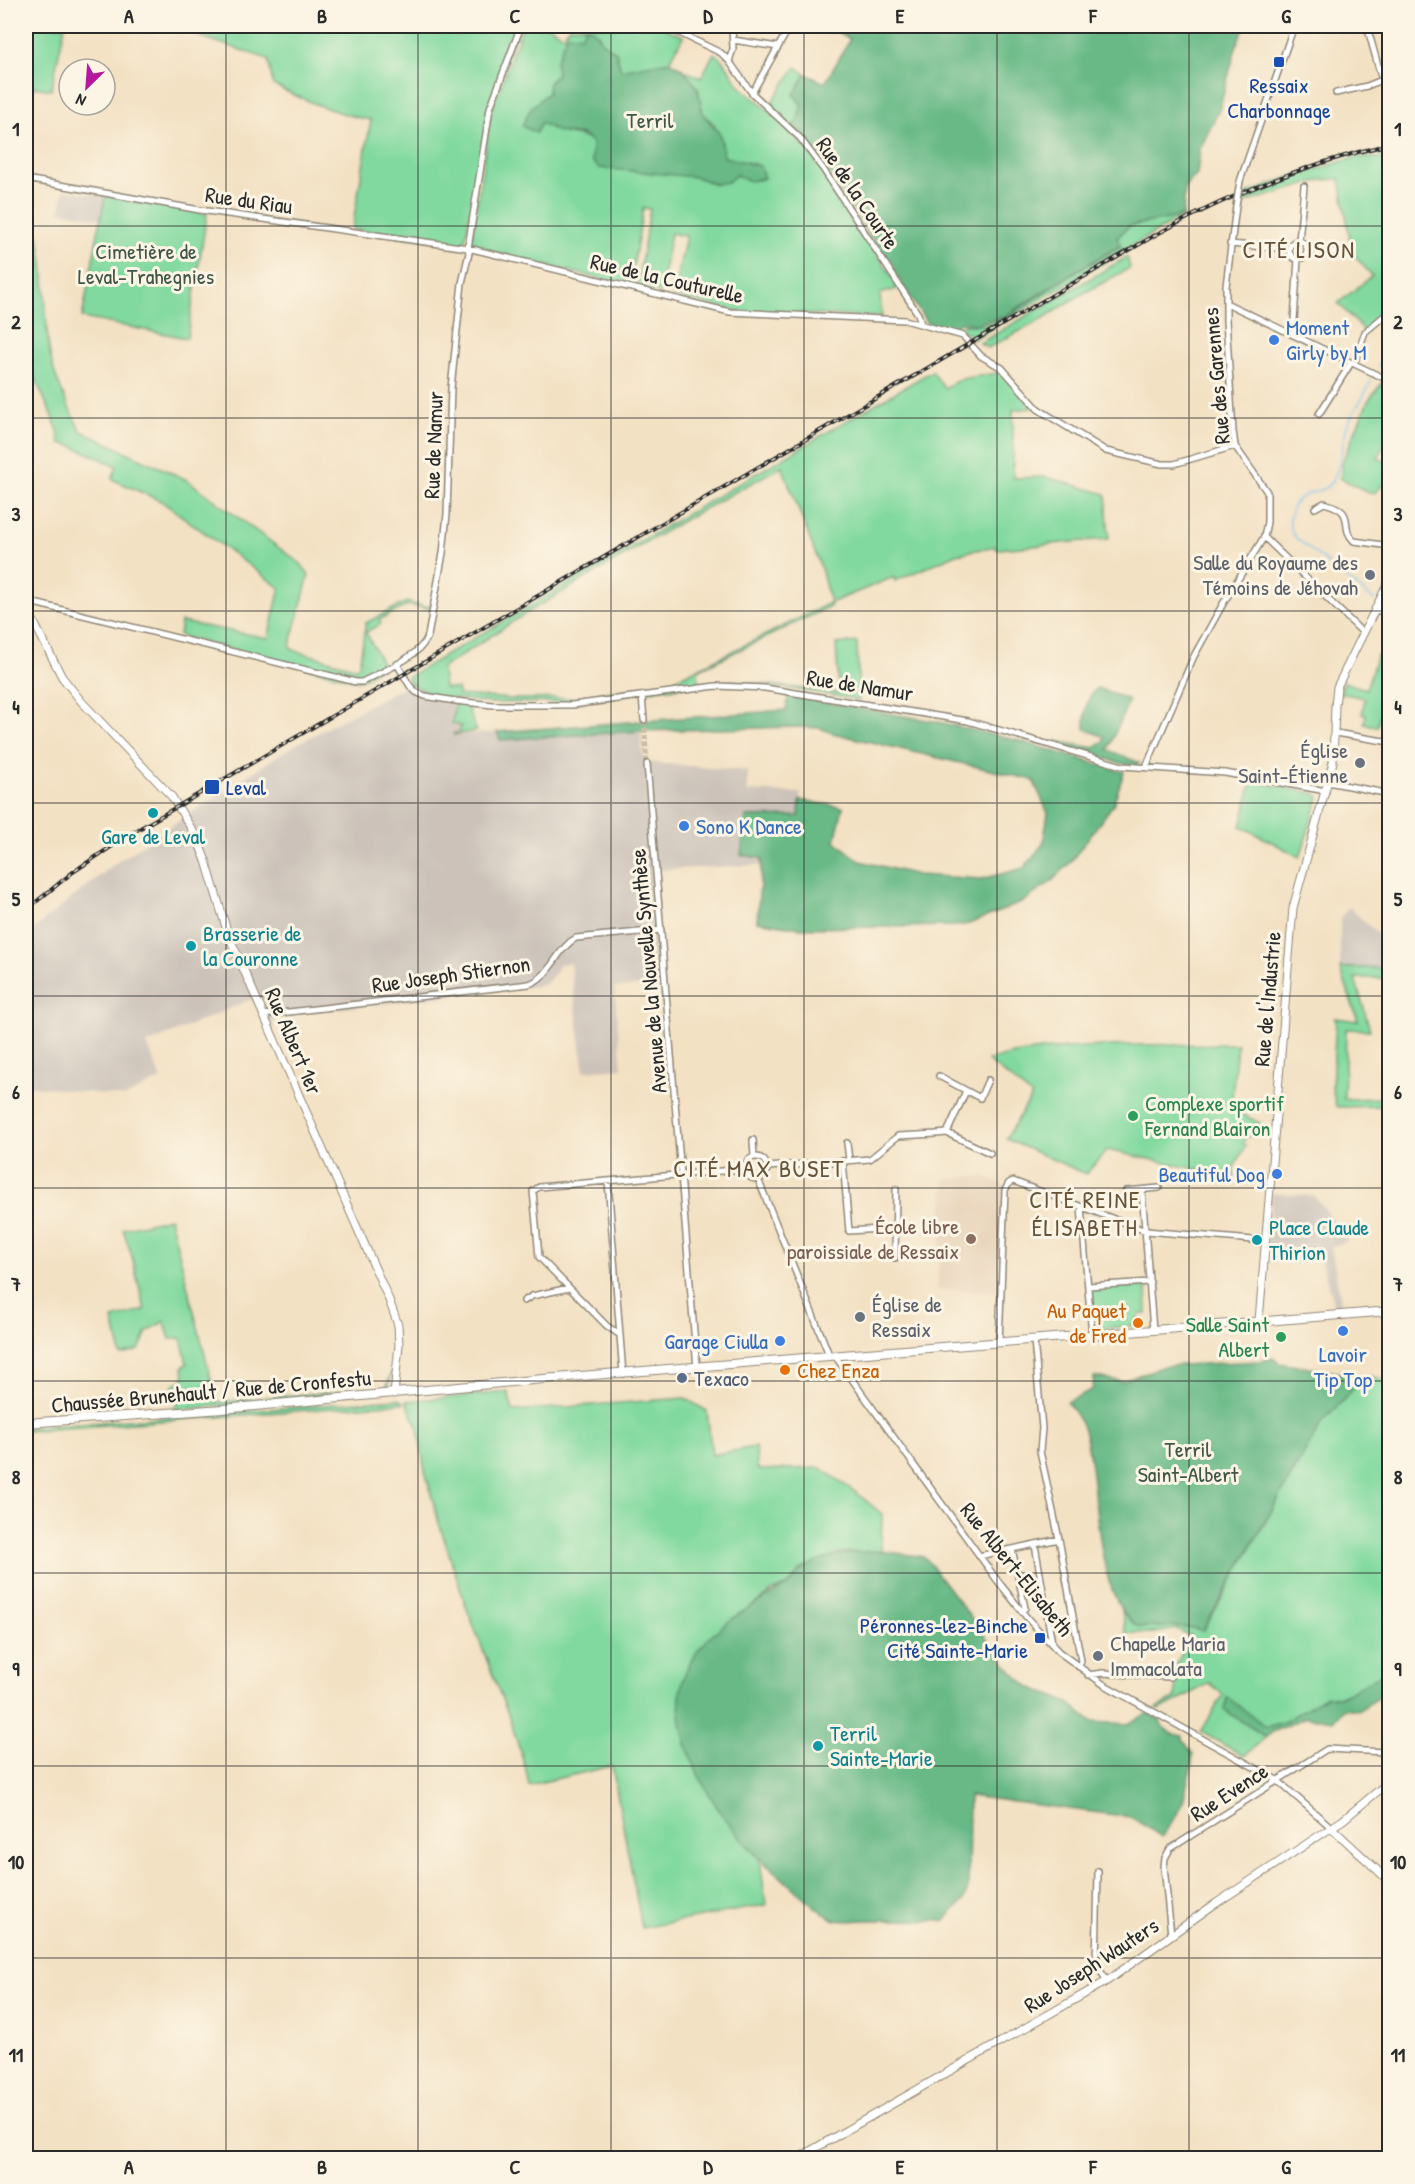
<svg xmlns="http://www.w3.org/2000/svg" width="1415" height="2184" font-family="'Patrick Hand',sans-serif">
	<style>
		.built { fill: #e6d0b5 }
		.industrial { fill: #ccc2b9 }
		.green { fill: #81d99f; stroke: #568265; stroke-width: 1.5 }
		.forest { fill: #68b986; stroke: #4a7258; stroke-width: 1.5 }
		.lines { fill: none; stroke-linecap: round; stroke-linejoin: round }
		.stream { stroke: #76beee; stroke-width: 1.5 }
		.street-tunnel { stroke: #cbbda5; stroke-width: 5; stroke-dasharray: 5 2.5; stroke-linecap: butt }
		.street-casing { stroke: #8f8677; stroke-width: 8 }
		.secondary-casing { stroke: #8f8677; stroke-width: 9 }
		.primary-casing { stroke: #8f8677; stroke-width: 10 }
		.street { stroke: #fff; stroke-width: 5 }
		.secondary { stroke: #fff; stroke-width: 7 }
		.primary { stroke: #fff; stroke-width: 8 }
		.rail-casing { stroke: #2b2b2b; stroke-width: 4 }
		.rail { stroke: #fcf5e5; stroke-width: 1.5; stroke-dasharray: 4.5; stroke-linecap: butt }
		.street-bridge-casing { stroke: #8f8677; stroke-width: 8; stroke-linecap: butt }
		.street-bridge { stroke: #fff; stroke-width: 5 }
		.grid { fill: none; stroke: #2b2b2b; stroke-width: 1.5; stroke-opacity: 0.55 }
		.transit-dot { fill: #1a4fb4; stroke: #fcf5e5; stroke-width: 2 }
		.shop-dot { fill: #3f7fe0; stroke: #fcf5e5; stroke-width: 2 }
		.worship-dot { fill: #6b7280; stroke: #fcf5e5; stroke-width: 2 }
		.culture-dot { fill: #0f9aa8; stroke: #fcf5e5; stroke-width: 2 }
		.leisure-dot { fill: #2e9e5b; stroke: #fcf5e5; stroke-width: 2 }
		.education-dot { fill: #8d6e63; stroke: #fcf5e5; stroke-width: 2 }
		.food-dot { fill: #e8710a; stroke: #fcf5e5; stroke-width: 2 }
		.service-dot { fill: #5c6f8a; stroke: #fcf5e5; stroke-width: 2 }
		.labels { text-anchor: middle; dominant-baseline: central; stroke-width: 6; stroke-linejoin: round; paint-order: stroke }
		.transit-label { font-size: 22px; fill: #164399; stroke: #fcf5e5 }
		.park-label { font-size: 22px; fill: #405648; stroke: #fcf5e5 }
		.street-label { font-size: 22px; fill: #2b2b2b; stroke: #fcf5e5 }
		.shop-label { font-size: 22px; fill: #366cbe; stroke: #fcf5e5; text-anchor: start }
		.worship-label { font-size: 22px; fill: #5b616d; stroke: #fcf5e5; text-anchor: end }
		.culture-label { font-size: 22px; fill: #0d838f; stroke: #fcf5e5; text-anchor: start }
		.leisure-label { font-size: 22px; fill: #27864d; stroke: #fcf5e5; text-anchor: start }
		.education-label { font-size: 22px; fill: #785e54; stroke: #fcf5e5; text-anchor: end }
		.food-label { font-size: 22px; fill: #c56008; stroke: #fcf5e5; text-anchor: end }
		.service-label { font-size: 22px; fill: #4e5e75; stroke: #fcf5e5; text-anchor: start }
		.neighbourhood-label { font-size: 24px; letter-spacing: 1.5px; fill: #66533a; stroke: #fcf5e5 }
		.neatline { fill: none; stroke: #2b2b2b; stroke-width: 2 }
		.grid-label { font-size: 20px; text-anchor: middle; font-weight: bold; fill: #2b2b2b }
	</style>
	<rect width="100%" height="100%" fill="#fcf5e5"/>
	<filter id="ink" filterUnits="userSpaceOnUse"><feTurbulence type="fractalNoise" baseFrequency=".0167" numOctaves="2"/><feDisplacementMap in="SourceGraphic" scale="12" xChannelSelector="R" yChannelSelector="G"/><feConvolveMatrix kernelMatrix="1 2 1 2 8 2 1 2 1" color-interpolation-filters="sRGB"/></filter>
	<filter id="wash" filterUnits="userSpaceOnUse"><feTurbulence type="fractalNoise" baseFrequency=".008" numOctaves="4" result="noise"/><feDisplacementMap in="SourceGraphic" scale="24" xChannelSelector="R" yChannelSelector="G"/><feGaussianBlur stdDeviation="1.35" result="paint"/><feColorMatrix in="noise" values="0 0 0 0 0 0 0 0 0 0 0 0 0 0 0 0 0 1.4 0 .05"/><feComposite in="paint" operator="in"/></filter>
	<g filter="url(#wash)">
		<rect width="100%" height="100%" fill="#f3e1c3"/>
		<path class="built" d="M984,1176L1004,1186L998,1292L937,1290L945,1179Z"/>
		<path class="industrial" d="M64,190L104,196L101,219L60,211Z
			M410,683L434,696L455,703L452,723L461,726L459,733L454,735L640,722L644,762L748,771L747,791L801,793L794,866L759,865L653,870L664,984L614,988L622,1068L584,1071L570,963L559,964L557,971L545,985L279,1016L272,1021L274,1032L268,1033L252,999L147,1044L161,1079L125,1097L26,1085V935L117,862L288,749Z
			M1349,907L1389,945V968H1340V918Z
			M1272,1193L1315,1196L1348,1241L1331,1247L1343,1313H1336L1320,1257L1300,1262L1285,1261L1286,1249L1267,1247Z"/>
		<path class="green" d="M26,26H65L51,90L34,87L26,120Z
			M185,26H519L489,107L465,242L459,245L352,229L371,120C337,114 305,101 273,85L268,59L196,35Z
			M523,26H549L563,36L570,26H660L683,36L670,61L621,70L616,52L602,42L598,34L581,36L556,61L557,74L549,83L548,93L531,108C539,119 546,128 560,132C573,136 581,134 592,142V161L696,177L715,184L736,175C746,179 754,183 764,178L754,164L724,157L722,143L714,124L703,114L698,89L684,70L701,78L714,53C732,66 731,79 745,91C763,106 784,122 799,140C837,185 867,238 899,288L880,294L882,317L740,312L673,296L686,236L671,233L660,293L637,287L650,209L643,208L630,286L475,248L471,244L491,112Z
			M796,67L806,74L794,95L802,105L797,122L791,126L772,108L773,100Z
			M1356,157L1380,158L1389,157V309L1364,331L1338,303L1372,276L1352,252L1340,179L1322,180L1240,204L1242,196L1285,179Z
			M105,196L207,214L187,338L82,318Z
			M1183,216L972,340L968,334L959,329L963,325H984L1010,315L1074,273L1121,247L1116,238L1129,226Z
			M31,234L38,235C48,275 43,315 50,354C53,375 70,412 81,431L187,480L301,564L309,575L290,646L293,650L357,668L359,665L366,623L406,602L427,607L431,604L429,609L408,605L379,620L381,624L366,632L383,665L363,679L356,680L183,637L179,634L181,622L268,638L280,588L161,501L112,479L117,466L72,446L60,443L58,430L26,357L31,267L26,236Z
			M1127,257L1130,268L1077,297L1039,321L988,348L980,343Z
			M932,371L944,388L961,379L1003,372L1033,408L1013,410V478L1046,477L1106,494L1109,539C1071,541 1034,547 996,549L995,546L957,554L895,581L894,577L830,603L831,606L698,670V683L736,681L839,693L836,644L857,642L859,700C802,690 744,680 686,685C680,686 675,688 668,689L666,688L597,700L594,694L666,684L830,603L821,568L782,466L686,519L520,617L442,668L444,688L458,689V695L512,699L584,698V702L491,703L434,696L410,683L408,677Z
			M1382,383L1389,387V434L1378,458L1389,463C1390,478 1386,484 1374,493L1368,492L1340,478L1343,460L1368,401Z
			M1386,639L1390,640L1389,721H1384L1385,716L1380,715L1377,727L1364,723L1366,715L1362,714L1365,698L1340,693L1344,682L1366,689L1377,655L1381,657Z
			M455,703L467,705L476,731L453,735L454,733H459L461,726L452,723Z
			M1252,781L1317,794L1319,797L1300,857L1241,826Z
			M1340,968H1389V978H1355L1370,1030L1346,1029L1344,1099L1389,1098V1106L1336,1107L1332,1087L1336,1022L1335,1018L1358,1021Z
			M1237,1044L1231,1109L1260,1123L1253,1136H1247L1243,1143L1246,1146L1233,1169L1234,1177L1107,1150L1086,1174L1006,1139L1032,1096L988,1061C1019,1050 1051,1049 1084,1047C1135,1044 1186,1045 1237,1044Z
			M170,1218L217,1402L386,1388L393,1367L388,1389L386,1390L175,1410L174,1407L178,1406L177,1396L175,1394L173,1385L184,1379L183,1366L187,1364L181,1338L170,1339L164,1321L147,1332L139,1350L121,1355L113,1319L145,1310L131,1253L123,1229Z
			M1146,1285L1147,1314H1140L1133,1326L1096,1329L1091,1290Z
			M1369,1376L1383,1379L1389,1377L1390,1665L1380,1675L1350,1692L1305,1710L1286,1721L1267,1727L1225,1710L1266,1737L1244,1756L1201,1732L1223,1695L1210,1683L1159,1710L1156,1709L1176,1697L1175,1666L1191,1636L1177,1629L1154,1633H1126L1122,1612C1144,1636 1152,1625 1180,1626C1187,1626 1196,1629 1204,1630L1321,1424L1364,1377Z
			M508,1392L513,1411L685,1398L707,1411L712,1455L755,1447L758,1470L821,1468L858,1494L882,1514L881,1551L840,1553L800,1570L790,1584L773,1591L722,1627L702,1646L679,1708L683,1730L699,1775L720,1812L760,1860L766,1905L642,1928L612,1766L529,1785L525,1766L509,1717L467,1609L438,1520L425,1471L418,1429L406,1401Z
			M399,1399L404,1403L26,1431V1428Z"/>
		<path class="forest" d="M793,26H1245L1237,44L1219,110L1200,149L1197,175L1185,186L1183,216L1129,226L1117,238L1121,245L1069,275L1007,315L977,324L959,322L955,329H948L927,323L836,182L804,138L791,126L797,122L802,105L794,95L806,74L825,83L850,39L837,32L790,30Z
			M589,27L598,34L602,42L616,52L621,70L670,61L684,70L698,89L703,114L720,134L724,157L760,166L764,178L750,181L736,175L728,182L715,184L696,177L599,168L592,161V142L583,135L560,132L541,123L536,133L522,126L531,108L548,93L549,83L557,74L556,61L567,34L581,36L585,28Z
			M1097,688L1129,700L1108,750L1140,763L1135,765L1124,764L1055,744L1056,741L1093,748L1104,741L1105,737L1085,729C1085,715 1085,697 1097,688Z
			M788,696L939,722L1020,741L1124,772L1113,805L1069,864L1052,881L1023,902L969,924L956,926L800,928L757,921L762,858L741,855L746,817L799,816L800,800L843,807L835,841L860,861L918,875L982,879L1024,868L1043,844L1048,813L1033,780L832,733L820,728L797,727L641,731L500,740L497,732L786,710Z
			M1273,1358L1279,1363L1364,1377L1321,1424L1203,1630L1179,1626L1138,1627C1091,1594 1100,1482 1084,1430C1081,1421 1073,1411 1067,1402L1093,1389L1094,1377L1122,1381L1164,1366L1261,1361Z
			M881,1551L925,1557L1012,1672L1030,1687L1069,1703L1092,1722L1128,1724L1148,1713L1160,1720L1163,1727L1173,1734L1183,1736V1740L1193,1754L1192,1763L1182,1806L1162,1837L1131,1817L969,1796L968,1888L964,1900L944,1921C919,1920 893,1920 867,1920C857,1920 845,1922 835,1920C823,1917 787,1882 775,1872C724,1830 650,1727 692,1659C714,1624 754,1605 788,1585C794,1581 797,1573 803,1569C828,1553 853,1552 881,1551Z
			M1389,1665V1676L1384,1679L1380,1697L1359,1710L1344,1708L1333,1721L1306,1717L1274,1731L1266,1737L1224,1710L1227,1697L1267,1727L1286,1721L1326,1696L1339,1697L1350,1692L1380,1675Z"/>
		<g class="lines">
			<path class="stream" d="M1378,366L1390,349
				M1371,381C1365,397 1353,410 1347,426C1342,442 1341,467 1333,480C1322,499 1295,485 1290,517C1289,526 1290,531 1296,538L1374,600
				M1382,605L1390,608"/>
		</g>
	</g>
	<g filter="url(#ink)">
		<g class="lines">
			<path class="street-tunnel" d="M644,720L647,764"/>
			<g class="street-casing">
				<path id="street" d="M665,26L721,53L729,61L752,93L800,138L823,169L918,314L921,324
					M1367,26L1382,80L1390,81
					M733,40L778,47
					M729,61L733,49L732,26
					M752,93L790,26
					M1336,93L1367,86L1382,80
					M26,179L200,210L468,248L730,312L905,320L963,336L981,356L1002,368L1038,409L1106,451L1162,464H1174L1235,446
					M1240,181L1294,26
					M1299,241L1304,186
					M1289 250a9 9 0 1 1 18 0a9 9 0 1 1-18 0Z
					M1230,244L1289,249
					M1307,250L1352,253
					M1226,303L1390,381
					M1293,335L1298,259
					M1354,364L1365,332L1390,311
					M1319,414L1351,363
					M1315,508L1324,503C1359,512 1338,526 1354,541L1390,546
					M1264,537L1363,633
					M26,601L356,682H362C381,672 420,657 428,636L443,553L447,514L451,388L462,283L469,253L468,248L490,108L521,26
					M1375,609L1390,616
					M397,664L410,686L416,692L425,696L455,701L493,705H572L716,686L765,688L968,721L1122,766L1225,773L1326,791
					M642,696L644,720
					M1335,733L1390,742
					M647,764L697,1368
					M1146,767L1194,656L1224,602L1264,537L1267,522V492L1235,446L1233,431L1226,320V286L1236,206
					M1328,782L1390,794
					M263,1015L529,984C552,976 556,949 576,938L661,930
					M939,1076L980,1098L988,1080
					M947,1133L966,1091
					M753,1140L754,1157
					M847,1143L849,1160
					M745 1168a11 11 0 1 1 22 0a11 11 0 1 1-22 0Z
					M843,1161L849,1231L896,1228
					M768,1167L870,1159L898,1136L936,1134L947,1133L990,1153
					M758,1179L830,1357
					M608,1181L623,1374
					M1126,1191L1159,1188
					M1142,1191L1153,1330
					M1081,1207L1092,1335
					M895,1258L896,1189
					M1088,1286L1150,1282
					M524,1301L532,1296L569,1288
					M620,1335L607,1326L539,1257L533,1191L539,1187L744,1169
					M1034,1340L1042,1428L1040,1451L1059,1539L1081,1661L1079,1667
					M999,1343L1005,1190L1009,1183L1013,1181L1146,1231L1265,1241
					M835,1356L997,1580L1028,1619L1059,1652L1103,1684L1277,1780L1332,1828
					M1035,1545L1052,1643
					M1012,1549L1025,1608L1022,1611
					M979,1556L1059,1539
					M1088,1675L1103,1673L1170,1677
					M1098,1871L1096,1964L1107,1981
					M1171,1935L1164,1866L1165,1858L1170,1849L1327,1749L1385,1752L1390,1754"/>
			</g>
			<g class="secondary-casing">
				<path id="secondary" d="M26,607L62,677L81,701L172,797L196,836L206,861L228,934L389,1300L398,1325L399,1345L394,1394
					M1259,1321L1293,908L1333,762L1335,706L1337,687L1390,579
					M1332,1828L1390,1882
					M798,2158L1107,1981L1212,1906L1343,1820L1390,1781"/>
			</g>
			<g class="primary-casing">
				<path id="primary" d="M26,1423L223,1409L543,1379L1390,1311"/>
			</g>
			<use href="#street" class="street"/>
			<use href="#secondary" class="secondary"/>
			<use href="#primary" class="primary"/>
			<g class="rail-casing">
				<path id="rail" d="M26,910L73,872L132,833L1157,234C1231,194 1308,163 1390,144"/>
			</g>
			<use href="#rail" class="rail"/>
			<g class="street-bridge-casing">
				<path id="street-bridge" d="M1236,206L1240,181"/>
			</g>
			<use href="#street-bridge" class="street-bridge"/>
		</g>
	</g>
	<path class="grid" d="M226,26V2158M418,26V2158M611,26V2158M804,26V2158M997,26V2158M1189,26V2158M26,226H1390M26,418H1390M26,611H1390M26,803H1390M26,996H1390M26,1188H1390M26,1381H1390M26,1573H1390M26,1766H1390M26,1958H1390"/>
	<g class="transit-dot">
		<rect x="1273" y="56" width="12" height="12" rx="3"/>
		<rect x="204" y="779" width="16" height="16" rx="3"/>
		<rect x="1034" y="1632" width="12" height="12" rx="3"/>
	</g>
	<g class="shop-dot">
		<circle cx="1274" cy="340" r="6"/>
		<circle cx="684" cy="826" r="6"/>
		<circle cx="1277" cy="1174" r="6"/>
		<circle cx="1343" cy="1331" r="6"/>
		<circle cx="780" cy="1341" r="6"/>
	</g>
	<g class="worship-dot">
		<circle cx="1370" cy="575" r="6"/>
		<circle cx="1360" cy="763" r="6"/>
		<circle cx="860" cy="1317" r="6"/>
		<circle cx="1098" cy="1656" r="6"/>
	</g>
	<g class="culture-dot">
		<circle cx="153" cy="813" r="6"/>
		<circle cx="191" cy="946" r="6"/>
		<circle cx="1257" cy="1240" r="6"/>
		<circle cx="818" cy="1746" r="6"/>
	</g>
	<g class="leisure-dot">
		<circle cx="1133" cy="1116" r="6"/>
		<circle cx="1281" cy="1337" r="6"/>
	</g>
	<circle class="education-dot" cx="971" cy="1239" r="6"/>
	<g class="food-dot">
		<circle cx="1138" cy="1323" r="6"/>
		<circle cx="785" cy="1370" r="6"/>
	</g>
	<circle class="service-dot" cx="682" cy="1378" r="6"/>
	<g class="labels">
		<g class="transit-label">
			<text x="1279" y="85">Ressaix<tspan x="1279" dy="25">Charbonnage</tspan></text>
			<text x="226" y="787" text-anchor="start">Leval</text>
			<text x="1028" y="1625" text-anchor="end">Péronnes-lez-Binche<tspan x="1028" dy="25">Cité Sainte-Marie</tspan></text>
		</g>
		<g class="park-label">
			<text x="650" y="120">Terril</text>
			<text x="146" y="251">Cimetière de<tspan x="146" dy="25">Leval-Trahegnies</tspan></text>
			<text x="1188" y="1449">Terril<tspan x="1188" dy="25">Saint-Albert</tspan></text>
		</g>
		<g class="street-label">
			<text transform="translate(858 193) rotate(56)">Rue de la Courte</text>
			<text transform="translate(249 200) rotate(8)">Rue du Riau</text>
			<text transform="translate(667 278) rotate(13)">Rue de la Couturelle</text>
			<text transform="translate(1216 376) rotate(-95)">Rue des Garennes</text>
			<text transform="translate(433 445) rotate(-88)">Rue de Namur</text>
			<text transform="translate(860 685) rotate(9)">Rue de Namur</text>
			<text transform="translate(648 971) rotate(-95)">Avenue de la Nouvelle Synthèse</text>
			<text transform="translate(451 974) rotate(-8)">Rue Joseph Stiernon</text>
			<text transform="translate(1267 999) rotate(-85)">Rue de l'Industrie</text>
			<text transform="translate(294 1041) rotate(67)">Rue Albert 1er</text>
			<text transform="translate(211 1391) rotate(-5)">Chaussée Brunehault / Rue de Cronfestu</text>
			<text transform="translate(1017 1569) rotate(51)">Rue Albert-Elisabeth</text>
			<text transform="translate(1229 1792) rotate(-33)">Rue Evence</text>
			<text transform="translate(1091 1965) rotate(-33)">Rue Joseph Wauters</text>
		</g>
		<g class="shop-label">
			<text x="1286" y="327">Moment<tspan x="1286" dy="25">Girly by M</tspan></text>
			<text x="696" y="826">Sono K Dance</text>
			<text x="1265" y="1174" text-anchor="end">Beautiful Dog</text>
			<text x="768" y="1341" text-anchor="end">Garage Ciulla</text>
			<text x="1343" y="1354" text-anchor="middle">Lavoir<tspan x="1343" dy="25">Tip Top</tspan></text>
		</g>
		<g class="worship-label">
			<text x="1358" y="562">Salle du Royaume des<tspan x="1358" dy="25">Témoins de Jéhovah</tspan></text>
			<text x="1348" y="750">Église<tspan x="1348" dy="25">Saint-Étienne</tspan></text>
			<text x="872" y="1304" text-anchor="start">Église de<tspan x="872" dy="25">Ressaix</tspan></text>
			<text x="1110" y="1643" text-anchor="start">Chapelle Maria<tspan x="1110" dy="25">Immacolata</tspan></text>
		</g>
		<g class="culture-label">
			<text x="153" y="836" text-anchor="middle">Gare de Leval</text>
			<text x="203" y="933">Brasserie de<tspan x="203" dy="25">la Couronne</tspan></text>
			<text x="1269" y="1227">Place Claude<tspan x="1269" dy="25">Thirion</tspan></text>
			<text x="830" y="1733">Terril<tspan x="830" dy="25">Sainte-Marie</tspan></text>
		</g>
		<g class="leisure-label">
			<text x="1145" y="1103">Complexe sportif<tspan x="1145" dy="25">Fernand Blairon</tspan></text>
			<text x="1269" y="1324" text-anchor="end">Salle Saint<tspan x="1269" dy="25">Albert</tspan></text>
		</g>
		<g class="education-label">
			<text x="959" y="1226">École libre<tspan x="959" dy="25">paroissiale de Ressaix</tspan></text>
		</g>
		<g class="food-label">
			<text x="1126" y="1310">Au Paquet<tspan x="1126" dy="25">de Fred</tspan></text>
			<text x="797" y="1370" text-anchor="start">Chez Enza</text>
		</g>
		<g class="service-label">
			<text x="694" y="1378">Texaco</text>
		</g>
		<g class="neighbourhood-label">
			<text x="1299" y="249">CITÉ LISON</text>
			<text x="759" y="1168">CITÉ MAX BUSET</text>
			<text x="1085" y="1199">CITÉ REINE<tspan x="1085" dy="28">ÉLISABETH</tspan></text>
		</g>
	</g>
	<rect width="1415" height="2184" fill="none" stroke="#fcf5e5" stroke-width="66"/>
	<g transform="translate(87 87) rotate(205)"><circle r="28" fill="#fcf5e5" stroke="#a8a49b" stroke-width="1.5"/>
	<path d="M0-4.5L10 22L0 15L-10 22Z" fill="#b5179e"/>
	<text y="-9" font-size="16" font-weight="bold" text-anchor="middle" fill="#2b2b2b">N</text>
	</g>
	<rect x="33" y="33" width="1349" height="2118" class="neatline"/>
	<g class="grid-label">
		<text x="129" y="23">A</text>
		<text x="322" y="23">B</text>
		<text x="515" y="23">C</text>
		<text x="708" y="23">D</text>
		<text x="900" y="23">E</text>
		<text x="1093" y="23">F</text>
		<text x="1286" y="23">G</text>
		<text x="16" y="136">1</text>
		<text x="1398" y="136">1</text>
		<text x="16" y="329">2</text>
		<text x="1398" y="329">2</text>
		<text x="16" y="521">3</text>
		<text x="1398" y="521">3</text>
		<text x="16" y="714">4</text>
		<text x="1398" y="714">4</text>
		<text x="16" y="906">5</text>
		<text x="1398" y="906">5</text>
		<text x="16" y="1099">6</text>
		<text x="1398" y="1099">6</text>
		<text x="16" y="1291">7</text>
		<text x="1398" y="1291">7</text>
		<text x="16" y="1484">8</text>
		<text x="1398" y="1484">8</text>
		<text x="16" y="1676">9</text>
		<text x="1398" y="1676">9</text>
		<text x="16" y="1869">10</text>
		<text x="1398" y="1869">10</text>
		<text x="16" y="2062">11</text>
		<text x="1398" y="2062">11</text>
		<text x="129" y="2174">A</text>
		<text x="322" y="2174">B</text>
		<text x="515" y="2174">C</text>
		<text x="708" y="2174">D</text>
		<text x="900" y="2174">E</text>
		<text x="1093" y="2174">F</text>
		<text x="1286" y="2174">G</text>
	</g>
</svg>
